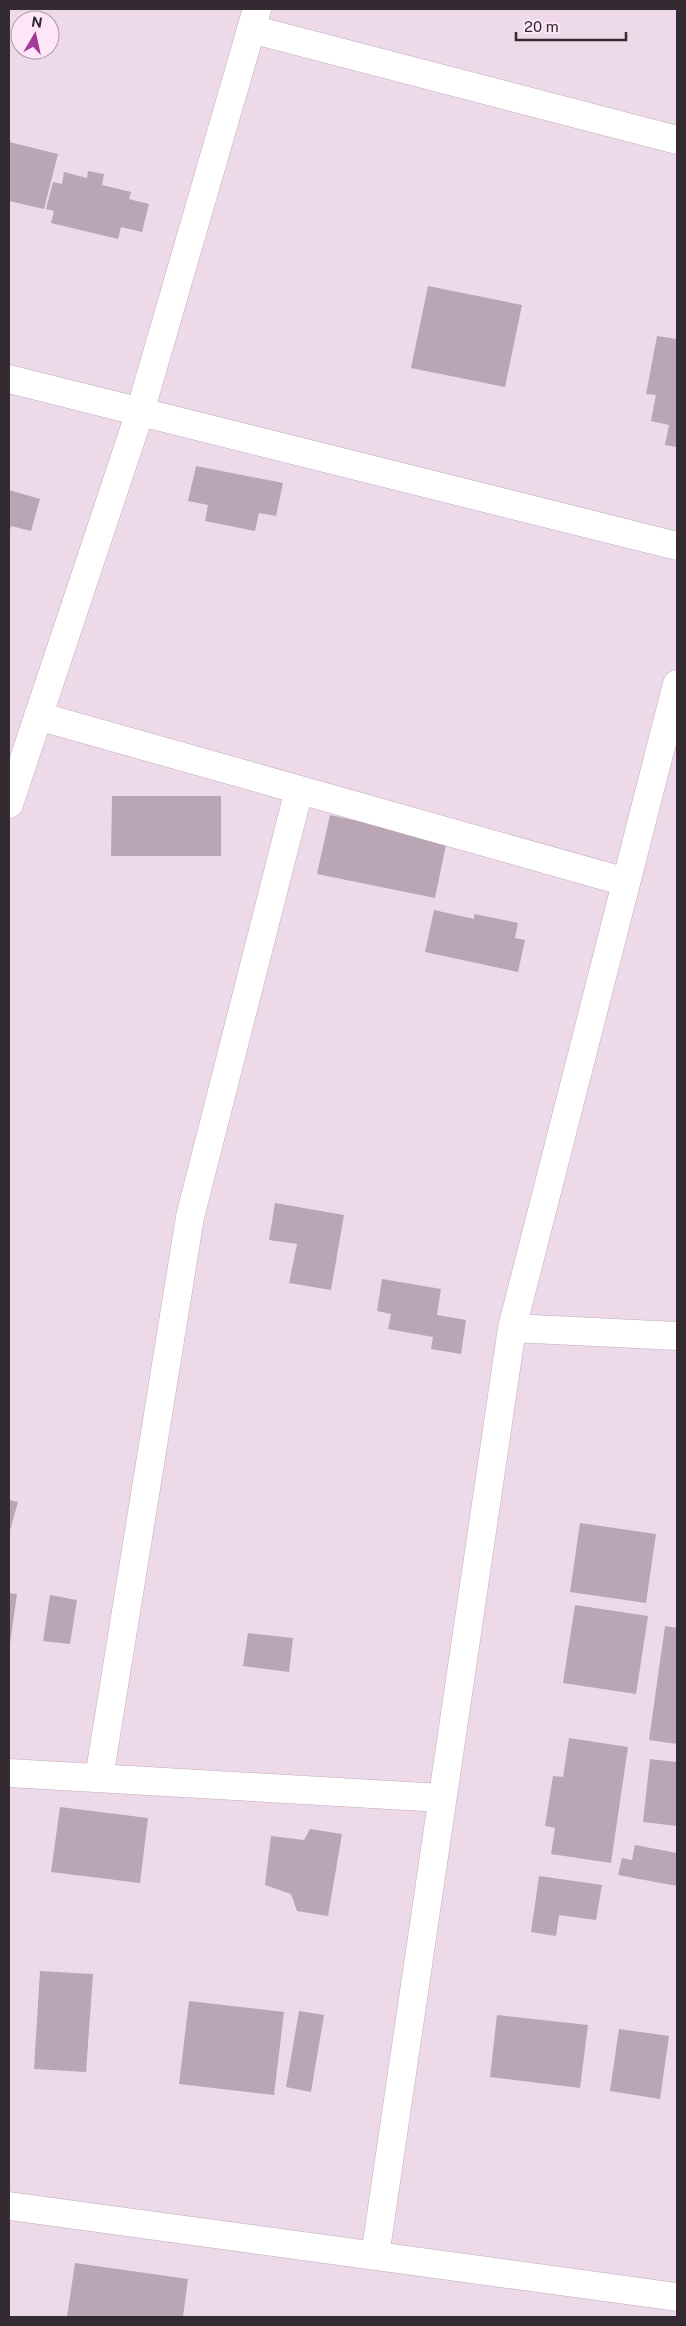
<svg xmlns="http://www.w3.org/2000/svg" width="686" height="2326" font-family="'Public Sans',sans-serif">
	<style>
		.building { fill: #baa5b5 }
		.lines { fill: none; stroke-linecap: round; stroke-linejoin: round }
		.street-casing { stroke: #c0acbc; stroke-width: 29 }
		.street { stroke: #fff; stroke-width: 28 }
	</style>
	<rect width="100%" height="100%" fill="#eed9e9"/>
	<path class="building" d="M9,142L58,154L44,209L9,201Z
		M88,171L104,174L102,185L131,192L129,199L149,204L142,232L121,227L118,239L51,223L54,211L46,209L53,182L62,184L64,172L87,178Z
		M428,286L522,305L505,387L411,368Z
		M657,336L677,339V447L665,445L669,425L651,421L656,395L646,394Z
		M196,466L283,483L276,516L259,513L255,531L205,521L208,505L188,501Z
		M9,490L40,499L31,531L11,526L9,533Z
		M112,796H221V856H111Z
		M330,815L447,840L435,898L317,874Z
		M434,910L474,919V914L518,923L515,938L525,940L518,972L425,952Z
		M275,1203L344,1215L331,1290L289,1283L297,1244L269,1240Z
		M382,1279L441,1289L437,1315L466,1320L461,1354L431,1349L433,1337L388,1329L391,1314L377,1311Z
		M9,1500L18,1502L9,1534Z
		M580,1523L656,1534L646,1603L570,1592Z
		M9,1593L17,1594L10,1644H9Z
		M50,1595L77,1600L70,1644L43,1641Z
		M575,1605L648,1616L636,1694L563,1683Z
		M665,1626L677,1628V1744L649,1740Z
		M248,1633L293,1638L289,1672L243,1666Z
		M569,1738L628,1747L611,1863L551,1854L555,1828L545,1826L553,1776L563,1777Z
		M650,1759L677,1762V1826L643,1822Z
		M60,1807L148,1818L140,1883L51,1872Z
		M310,1829L342,1834L328,1916L297,1911L291,1894L265,1885L271,1836L304,1840Z
		M635,1845L677,1853V1886L618,1875L622,1858L632,1860Z
		M539,1876L602,1885L596,1920L559,1915L556,1936L531,1932Z
		M40,1971L93,1974L86,2072L34,2069Z
		M189,2001L284,2012L274,2095L179,2084Z
		M299,2011L324,2015L311,2092L286,2087Z
		M497,2015L588,2025L580,2088L490,2077Z
		M619,2029L669,2036L660,2099L610,2091Z
		M75,2263L188,2279L183,2317H67Z"/>
	<g class="lines">
		<g class="street-casing">
			<path id="street" d="M251,29L677,140
				M9,379L677,546
				M38,716L626,882
				M9,804L140,412L257,9
				M512,1328L677,1336
				M9,1773L442,1798
				M99,1778L190,1217L299,790
				M9,2206L677,2297
				M375,2256L512,1328L677,684"/>
		</g>
		<use href="#street" class="street"/>
	</g>
	<rect width="686" height="2326" fill="none" stroke="#332b31" stroke-width="20"/>
	<g transform="translate(35 35) rotate(9)"><circle r="24" fill="#fce6f7" stroke="#ac9ba8"/>
	<path d="M0-4L9 19L0 12L-9 19Z" fill="#a63997"/>
	<text y="-8" font-size="14" font-weight="bold" text-anchor="middle" fill="#332b31">N</text>
	</g>
	<path d="M516 32v8h110v-8" fill="none" stroke="#332b31" stroke-width="2.5"/>
	<text x="524" y="32" font-size="15" fill="#332b31" stroke="#fce6f7" stroke-width="4" paint-order="stroke">20 m</text>
</svg>
